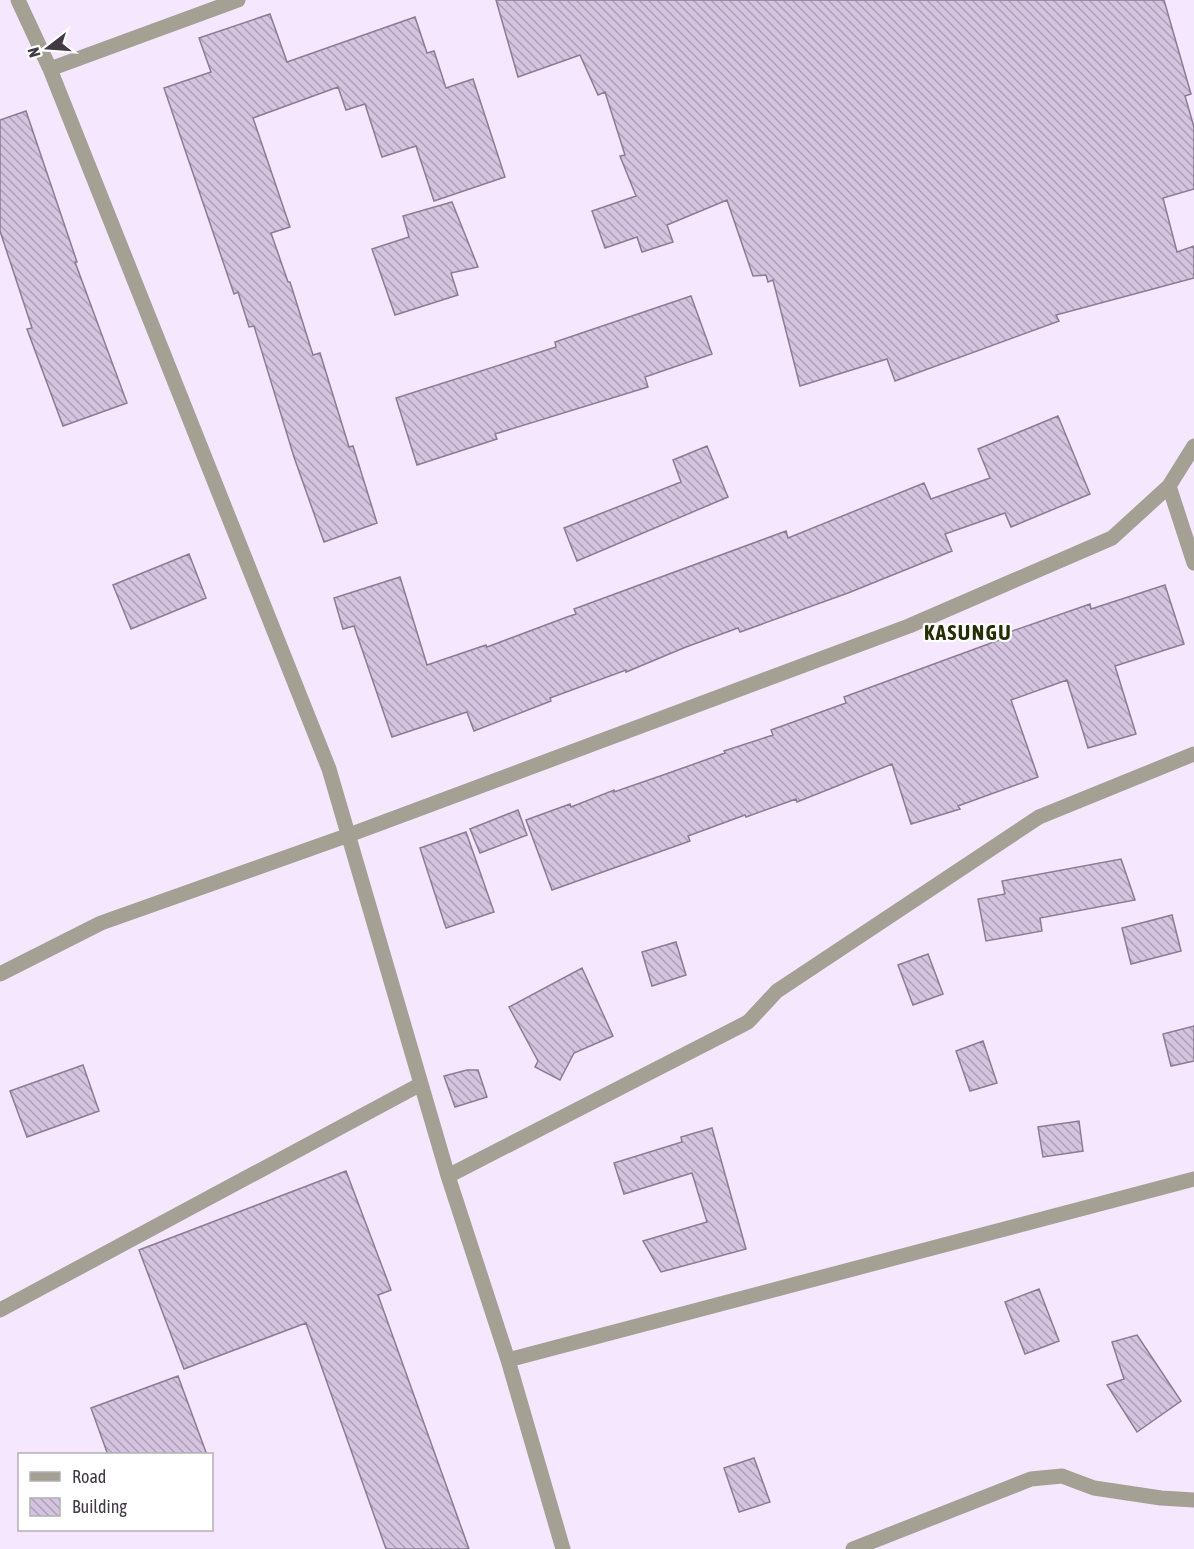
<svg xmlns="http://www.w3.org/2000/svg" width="1194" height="1549" font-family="'Asap Condensed',sans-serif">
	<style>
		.building { fill: url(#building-back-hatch); stroke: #8b7c94; stroke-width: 1.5 }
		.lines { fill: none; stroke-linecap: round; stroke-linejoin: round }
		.street { stroke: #a5a094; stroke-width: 15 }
		.labels { text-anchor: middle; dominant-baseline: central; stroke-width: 4.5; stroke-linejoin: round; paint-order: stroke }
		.district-label { font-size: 21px; font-weight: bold; letter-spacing: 1.5px; fill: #262e06; stroke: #fff }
	</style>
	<defs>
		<pattern id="building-back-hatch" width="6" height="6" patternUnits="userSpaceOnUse" patternTransform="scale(1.5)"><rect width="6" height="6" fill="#d5c4df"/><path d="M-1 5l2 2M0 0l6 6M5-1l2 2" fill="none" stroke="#aea0b7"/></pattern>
	</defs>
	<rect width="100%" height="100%" fill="#f5e7fd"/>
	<path class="building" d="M496,0H1164L1191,94L1185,96L1194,127V189L1163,198L1177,252L1194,246V278L1056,315L1059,321L895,381L887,359L800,386L773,280L768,282L766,275L753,276L727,200L667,225L673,242L642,252L637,237L605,248L592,211L636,196L620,156L625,155L605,92L598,95L580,55L518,77Z
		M270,14L287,62L415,17L427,53L434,51L446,88L473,79L505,177L434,201L416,146L382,157L365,104L346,110L338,87L253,118L290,227L271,233L288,282H290L313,355L320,353L349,447L353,446L377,523L324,542L294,457L254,326L249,327L238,292L234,294L164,88L211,72L199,38Z
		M26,111L77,262H75L127,403L63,426L27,329L32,328L0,231V120Z
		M452,202L478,267L451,273L458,295L395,315L372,249L409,237L403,216Z
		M691,296L712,354L645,377L648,387L495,434L497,439L417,465L396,398L556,347L555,342Z
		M1058,416L1090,494L1011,527L1005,513L945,534L952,551L848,593L740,632L738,628L686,647L626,672V670L550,698L551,701L474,731L467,712L392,737L354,626L343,629L334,598L400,577L427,665L486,645L487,647L567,617L576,614L574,609L786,531L788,538L924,483L931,499L990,478L978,449Z
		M707,446L728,497L577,561L564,528L681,482L673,460Z
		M189,554L206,598L131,629L113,585Z
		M1165,585L1184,644L1115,666L1136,734L1088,748L1067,680L1011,700L1038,777L958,806L960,809L911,824L892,764L797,802L796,799L746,817L745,815L688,836L690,841L552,890L526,820L570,804L571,807L614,790V792L666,774L725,753L724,751L773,735L771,730L846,703L844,697L1002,639L1001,635L1090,604L1091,609Z
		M518,810L527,835L480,853L470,829Z
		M466,832L494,912L446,928L420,848Z
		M1121,859L1135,900L1040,918L1042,931L986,941L978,899L1005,894L1002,881Z
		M1172,915L1181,951L1131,964L1122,928Z
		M676,942L686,975L652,986L642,952Z
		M928,954L943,994L913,1005L898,965Z
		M582,968L613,1036L574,1053L560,1080L535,1067L538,1061L509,1007Z
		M1194,1026V1061L1171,1066L1163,1034Z
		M983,1041L997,1083L970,1091L956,1051Z
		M83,1065L99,1111L27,1137L10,1091Z
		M467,1070H478L487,1097L455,1107L444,1076Z
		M1079,1121L1083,1151L1043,1157L1038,1127Z
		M712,1128L746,1249L661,1272L643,1241L707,1222L692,1173L624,1194L614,1163L682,1142L681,1137Z
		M346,1171L391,1290L378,1295L469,1549H386L306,1323L184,1369L139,1250Z
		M1039,1289L1059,1341L1025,1354L1005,1302Z
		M1137,1335L1181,1401L1137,1432L1107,1385L1124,1379L1112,1342Z
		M178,1376L207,1455H108L91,1408Z
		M754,1458L770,1502L739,1512L724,1468Z"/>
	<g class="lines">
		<path class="street" d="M18,0L50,69L329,769L448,1176L508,1360L563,1549
			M50,69L238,0
			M1169,486L1194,563
			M0,974L101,923L349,835L909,626L1112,538L1169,486L1194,446
			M448,1176L748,1022L777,991L1039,817L1194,754
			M0,1310L421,1084
			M508,1360L1194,1179
			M853,1549L1031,1479L1062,1476L1094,1488L1161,1498L1194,1500"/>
	</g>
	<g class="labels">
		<g class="district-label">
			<text x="968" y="632">KASUNGU</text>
		</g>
	</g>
	<rect x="18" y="1453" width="195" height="78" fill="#ffffff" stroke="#b3b0b5" stroke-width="1.5"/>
	<rect x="30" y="1472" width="30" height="9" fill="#a5a094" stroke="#b3b0b5" stroke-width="1.5"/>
	<text x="72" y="1483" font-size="18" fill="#413a45">Road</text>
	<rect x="30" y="1498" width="30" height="18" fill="url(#building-back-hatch)" stroke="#b3b0b5" stroke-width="1.5"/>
	<text x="72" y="1513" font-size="18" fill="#413a45">Building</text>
	<g transform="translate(48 48) rotate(253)" stroke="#ffffff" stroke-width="4.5" paint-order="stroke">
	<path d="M0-4.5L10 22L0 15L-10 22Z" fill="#413a45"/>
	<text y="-9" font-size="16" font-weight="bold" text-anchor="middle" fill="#413a45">N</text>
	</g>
</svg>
